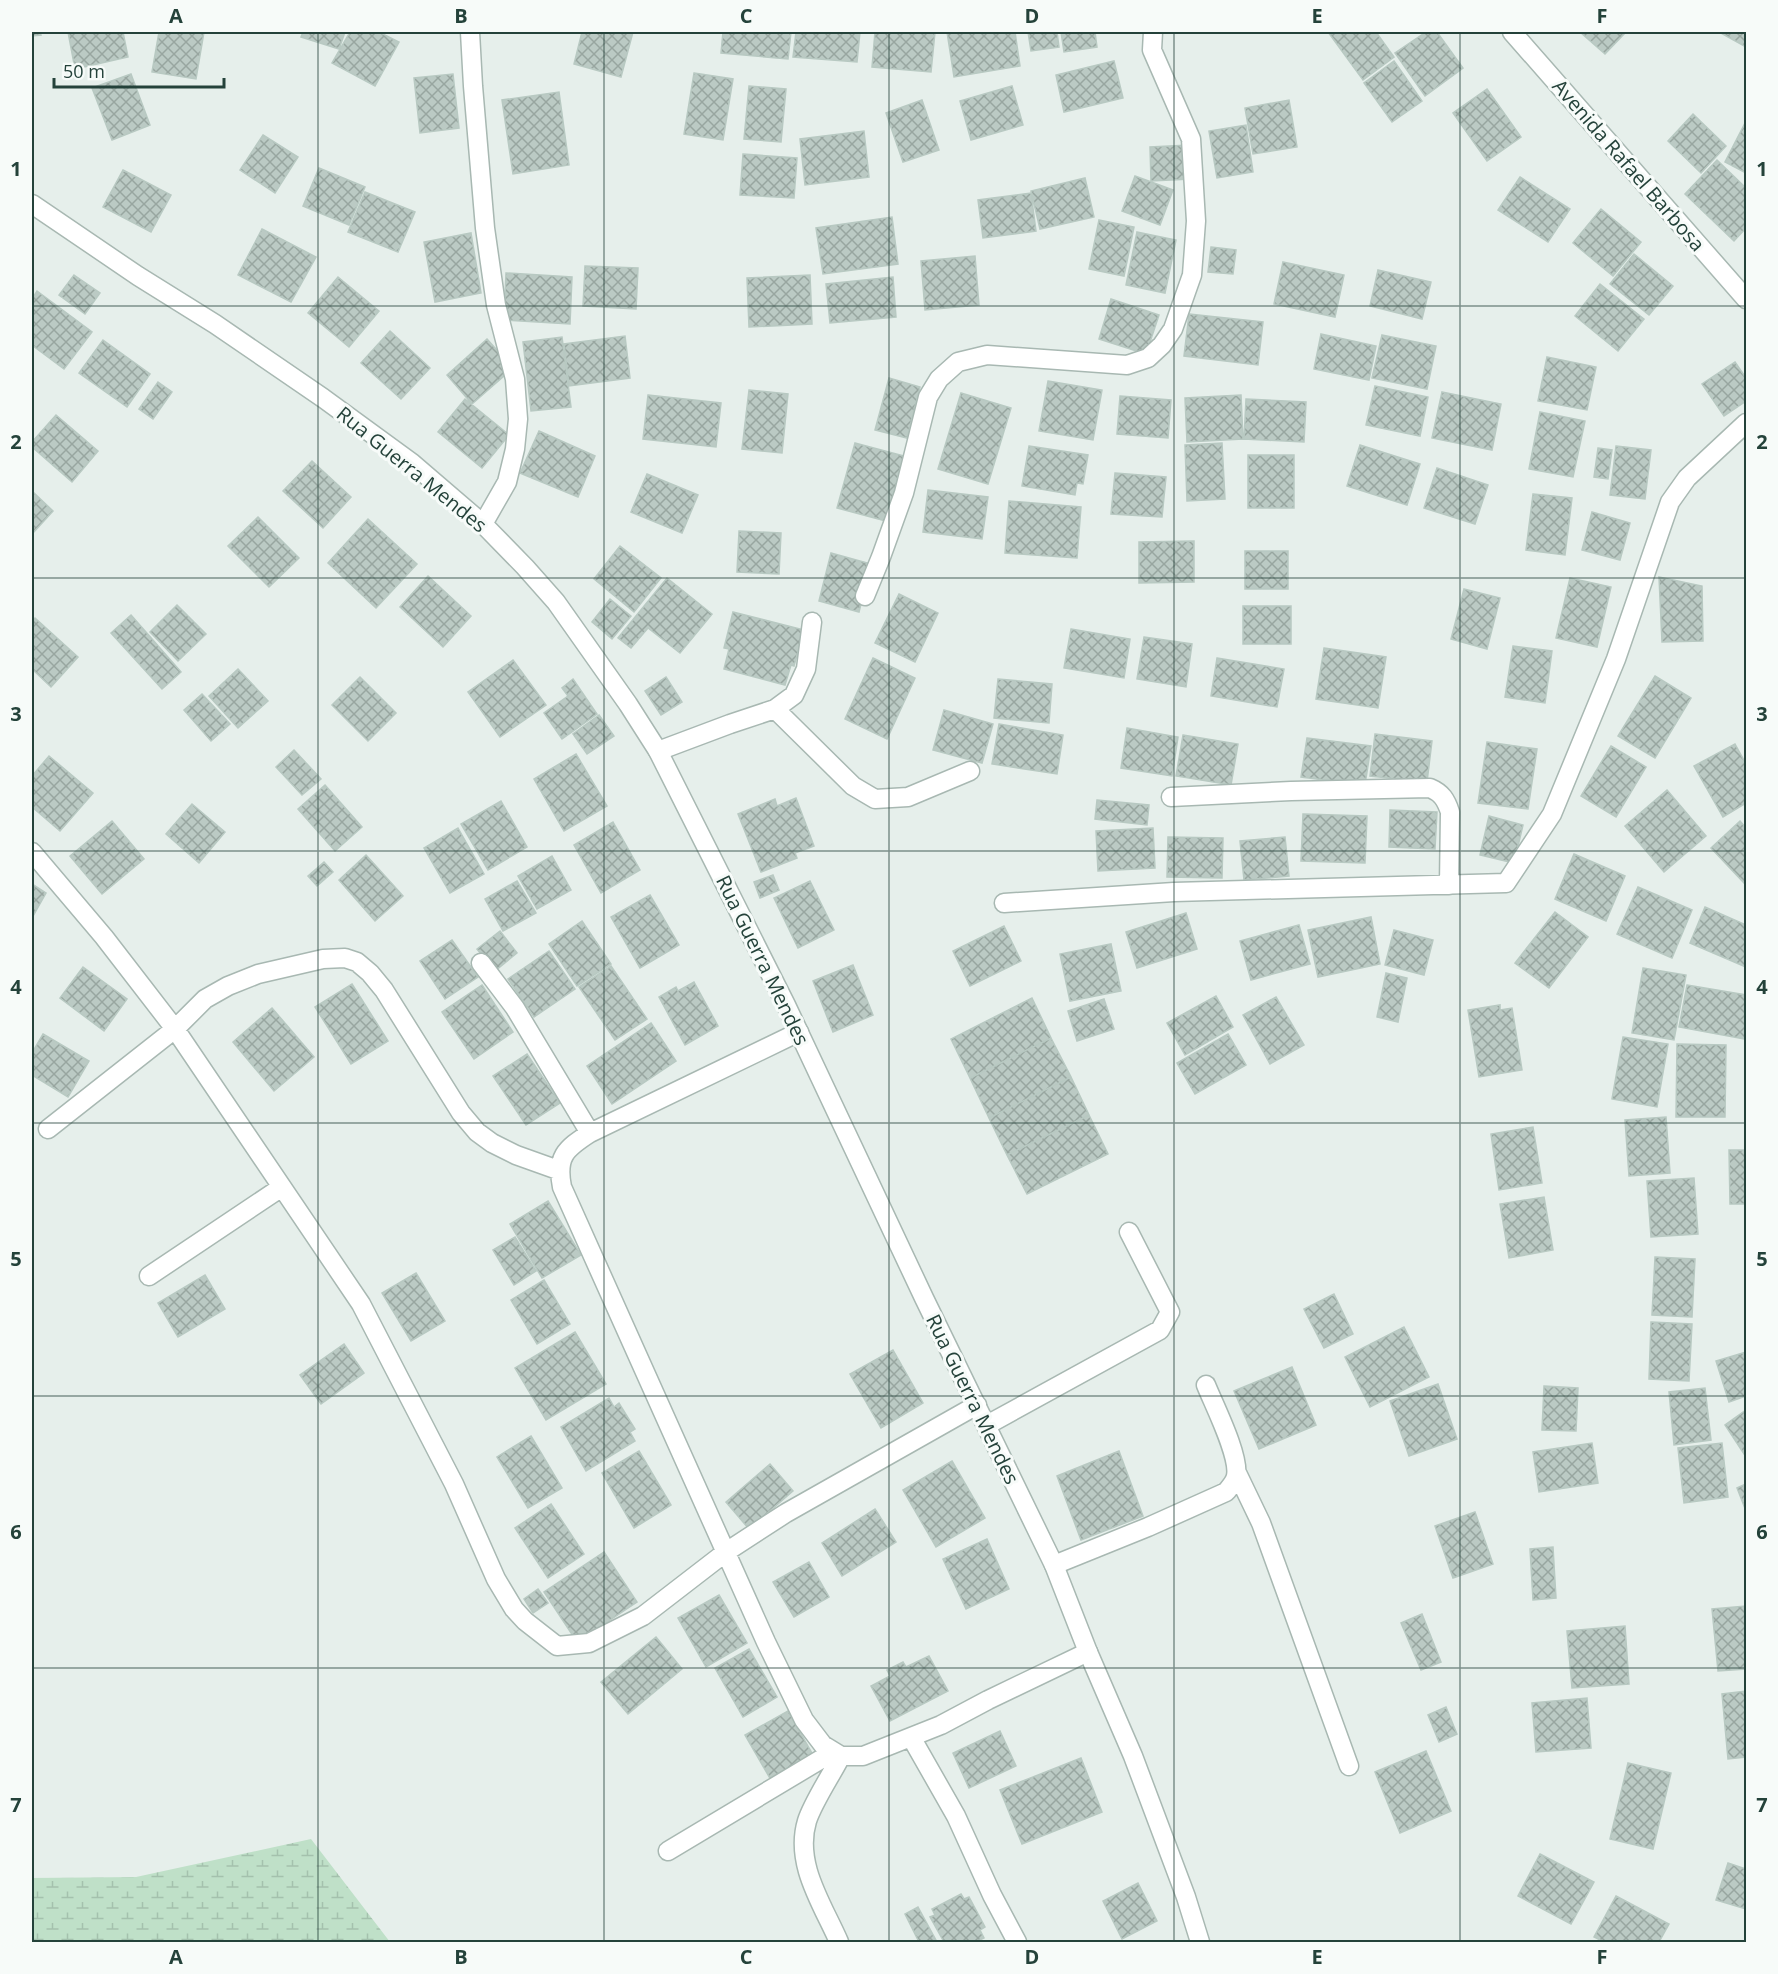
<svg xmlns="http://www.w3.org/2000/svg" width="1778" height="1974" font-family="'Open Sans',sans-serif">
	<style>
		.wetland { fill: url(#wetland-marsh) }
		.building { fill: url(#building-cross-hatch); stroke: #b8c9c2; stroke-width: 1.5 }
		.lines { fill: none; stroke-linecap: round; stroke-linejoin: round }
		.minor-casing { stroke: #a8b8b2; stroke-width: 21 }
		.tertiary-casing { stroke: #a8b8b2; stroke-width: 21 }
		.minor { stroke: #fff; stroke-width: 18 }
		.tertiary { stroke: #fff; stroke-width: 18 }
		.grid { fill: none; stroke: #24423a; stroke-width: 1.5; stroke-opacity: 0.55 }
		.labels { text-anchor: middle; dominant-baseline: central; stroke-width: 6; stroke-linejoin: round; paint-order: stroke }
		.street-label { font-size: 20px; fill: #24423a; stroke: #f7fbf9 }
		.neatline { fill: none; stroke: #24423a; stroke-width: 2 }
		.grid-label { font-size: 20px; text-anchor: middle; font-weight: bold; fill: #24423a }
	</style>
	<defs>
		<pattern id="wetland-marsh" width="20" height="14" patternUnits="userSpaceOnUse" patternTransform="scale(1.5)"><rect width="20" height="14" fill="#bfe0c8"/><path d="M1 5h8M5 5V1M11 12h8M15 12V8" fill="none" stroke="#a4c1ad"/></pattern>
		<pattern id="building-cross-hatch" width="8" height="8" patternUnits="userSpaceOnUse" patternTransform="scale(1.5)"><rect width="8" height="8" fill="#bbcac4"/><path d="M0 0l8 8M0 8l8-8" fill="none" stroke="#98a6a0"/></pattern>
	</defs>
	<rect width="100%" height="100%" fill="#e6efeb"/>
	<path class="wetland" d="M311,1839L390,1942H32V1878L136,1877Z"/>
	<path class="building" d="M32,32H40L41,35L32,36Z
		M68,32H123L128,57L75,69Z
		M159,32H204L196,79L152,72Z
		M303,32H345L339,49L301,37Z
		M350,32H379L399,42L375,86L332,63Z
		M582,32H633L621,77L574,64Z
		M723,32H791L788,59L721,53Z
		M796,32H860L857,62L793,57Z
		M875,32H935L931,72L872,67Z
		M947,32H1015L1020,66L954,77Z
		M1028,32H1057L1059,47L1031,51Z
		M1061,32H1095L1097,47L1064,52Z
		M1328,32H1376L1394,57L1363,80Z
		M1426,32H1437L1463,68L1425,96L1395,53Z
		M1580,32H1626L1605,54Z
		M1719,32H1746V47Z
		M1114,61L1123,98L1064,112L1056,75Z
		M1394,61L1422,101L1392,122L1364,83Z
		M694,73L733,79L723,140L684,134Z
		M131,74L150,125L112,140L92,88Z
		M453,74L459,128L420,133L414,78Z
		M749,86L786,89L781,142L744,139Z
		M1012,86L1023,125L971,140L960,101Z
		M1487,89L1521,137L1487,161L1453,113Z
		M559,92L569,165L513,174L502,100Z
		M922,100L939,150L903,162L886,113Z
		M1289,100L1297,147L1253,154L1245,108Z
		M1693,114L1726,146L1701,173L1668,141Z
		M1746,121V173L1725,162Z
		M1246,125L1253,172L1217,178L1209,131Z
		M864,131L869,177L805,185L800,139Z
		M263,135L298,157L275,193L240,170Z
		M1189,145L1191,179L1151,181L1150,147Z
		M743,154L797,158L794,198L740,195Z
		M1717,160L1746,188V228L1734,241L1685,194Z
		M319,168L365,187L349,225L303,206Z
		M123,170L171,195L151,232L103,207Z
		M1135,176L1173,190L1160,225L1122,211Z
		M1520,177L1570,209L1548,242L1498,210Z
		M1085,178L1094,217L1040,229L1031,191Z
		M365,192L415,212L398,252L348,232Z
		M1031,193L1036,231L983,238L978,200Z
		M1601,209L1641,242L1613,276L1573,243Z
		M892,217L898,264L823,274L816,228Z
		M1099,220L1134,227L1124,276L1089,269Z
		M262,229L316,257L291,302L238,275Z
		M1137,232L1176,240L1165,293L1126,285Z
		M471,233L481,293L435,302L424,242Z
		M1211,247L1236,250L1233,274L1208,272Z
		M1634,254L1673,286L1649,315L1610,284Z
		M975,256L979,305L925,310L921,261Z
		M1283,262L1344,275L1335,317L1274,304Z
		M585,266L638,268L636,309L583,306Z
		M1378,270L1431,282L1422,319L1370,306Z
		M506,273L572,277L570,324L504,320Z
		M74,275L100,293L85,314L59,295Z
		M810,275L812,324L749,327L747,278Z
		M338,277L379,311L349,347L308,313Z
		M893,277L896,317L830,323L826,284Z
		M1600,284L1644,319L1618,351L1575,316Z
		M37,291L92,332L64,369L32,345V299Z
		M1111,299L1159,315L1146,354L1099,339Z
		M1189,314L1263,322L1258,365L1184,356Z
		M390,331L430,368L401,399L361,363Z
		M1321,334L1376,346L1369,380L1314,369Z
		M1382,335L1436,346L1427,389L1372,378Z
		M625,336L630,378L569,386L564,344Z
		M562,337L571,407L531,411L523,342Z
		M487,339L513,368L472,404L447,375Z
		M103,340L150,374L127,407L79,373Z
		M1547,357L1596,367L1587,410L1538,401Z
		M1735,362L1746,378V401L1724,416L1702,384Z
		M889,378L920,387L907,438L875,430Z
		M1048,381L1102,390L1093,440L1039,431Z
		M158,382L172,392L153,419L139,409Z
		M1375,386L1428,397L1420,436L1366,425Z
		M749,390L788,394L782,453L742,449Z
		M1442,392L1501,404L1492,450L1432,438Z
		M961,393L1011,408L988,484L938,469Z
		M648,395L721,403L716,447L643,439Z
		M1241,395L1243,439L1187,442L1185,398Z
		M1120,396L1171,400L1168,438L1117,434Z
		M465,399L509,435L482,468L438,432Z
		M1246,399L1306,402L1304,442L1244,439Z
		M1540,412L1585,421L1573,477L1529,469Z
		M56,415L98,451L72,482L32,447V442Z
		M539,431L595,456L578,497L520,473Z
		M855,443L904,456L886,521L837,508Z
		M1222,443L1225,499L1187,501L1185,445Z
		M1360,445L1420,464L1407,505L1347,486Z
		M1029,446L1088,455L1083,484L1077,483L1075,495L1022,486Z
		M1616,446L1651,450L1645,499L1610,495Z
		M1598,448L1612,450L1608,479L1594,477Z
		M1248,455H1294V508H1248Z
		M312,461L351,497L323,528L283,491Z
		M1437,468L1488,485L1475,524L1424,508Z
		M1115,473L1166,477L1162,517L1111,514Z
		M647,474L698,495L682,533L631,512Z
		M928,490L988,497L982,539L923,532Z
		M32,491L53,511L32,534Z
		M1533,494L1572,498L1565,555L1526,550Z
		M1009,501L1081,507L1077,558L1005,553Z
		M1592,512L1630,523L1620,560L1582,550Z
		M258,517L299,558L269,587L228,546Z
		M368,519L417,564L376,608L328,563Z
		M739,531L781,533L779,574L737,572Z
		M1194,541V582L1139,583V542Z
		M620,546L661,578L634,612L594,579Z
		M1245,551H1288V589H1245Z
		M831,553L871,564L859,612L819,601Z
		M428,576L471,616L443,647L400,607Z
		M1659,577L1702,586L1703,641L1662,642Z
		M667,578L712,614L680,653L648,628L631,648L618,638Z
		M1570,578L1611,587L1597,647L1556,638Z
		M1464,589L1500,598L1487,649L1451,639Z
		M899,594L938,613L915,662L875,643Z
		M610,599L631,616L612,639L592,622Z
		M177,605L206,634L178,661L150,632Z
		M1243,606H1291V644H1243Z
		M733,612L804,630L794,666L791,665L785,685L724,669L729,649L724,648Z
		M131,615L181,672L162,689L111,633Z
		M35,618L78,657L51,687L32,669V622Z
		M1071,629L1130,639L1124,678L1064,668Z
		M1144,637L1192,644L1186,687L1137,679Z
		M1513,646L1552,651L1545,703L1505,697Z
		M1324,648L1386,657L1378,708L1316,699Z
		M873,658L915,678L887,739L845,719Z
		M1217,658L1284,669L1277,707L1211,696Z
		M513,660L546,705L500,737L468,692Z
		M238,669L268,701L238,728L209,696Z
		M1655,676L1691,698L1655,758L1618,736Z
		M360,677L396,713L368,741L332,705Z
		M666,677L682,702L661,715L645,691Z
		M573,679L597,714L562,739L544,713L568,696L562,688Z
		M998,679L1052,684L1049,723L994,718Z
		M202,694L230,724L211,741L184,710Z
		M944,710L993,724L982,763L933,750Z
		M599,715L614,736L587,754L573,734Z
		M999,724L1063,735L1057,774L992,764Z
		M1127,728L1178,737L1172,776L1121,768Z
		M1375,734L1432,741L1427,782L1370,776Z
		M1183,735L1238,744L1231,785L1176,776Z
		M1307,738L1371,746L1365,785L1301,777Z
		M1487,742L1537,749L1528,809L1478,803Z
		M1735,744L1746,764V803L1723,817L1694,766Z
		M1611,746L1646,767L1616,817L1581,796Z
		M294,750L321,779L302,795L276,767Z
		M576,754L607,806L564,831L534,779Z
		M49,756L93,793L60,831L32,807V776Z
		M325,785L362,827L335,851L298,809Z
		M1667,790L1706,836L1664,872L1625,826Z
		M796,798L814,846L795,853L797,858L761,872L738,814L775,799L777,806Z
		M1097,800L1149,805L1147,825L1095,819Z
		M501,801L527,847L488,870L461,824Z
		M192,804L225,832L199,863L166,834Z
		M1390,810L1437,812L1435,849L1389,847Z
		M1303,814L1367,816L1365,863L1301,861Z
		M1489,816L1523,825L1514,863L1480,855Z
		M112,821L144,859L102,894L70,856Z
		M1740,821L1746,828V885L1711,848Z
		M613,822L640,870L601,893L574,845Z
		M458,828L484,874L450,893L424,848Z
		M1153,828L1155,868L1098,871L1096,831Z
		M1168,837L1223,838L1222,878L1167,877Z
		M1285,837L1289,876L1244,880L1240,841Z
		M1574,854L1625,876L1606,921L1555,899Z
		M366,855L403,896L375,921L339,880Z
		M552,856L571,890L537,909L518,876Z
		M324,862L333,872L317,886L308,876Z
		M773,875L779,890L760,898L754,882Z
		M517,881L536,913L503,931L485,899Z
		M810,881L834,930L798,948L774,898Z
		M32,884L46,893L32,918Z
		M1638,887L1692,910L1672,958L1617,934Z
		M650,895L679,945L640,968L611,917Z
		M1705,907L1746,925V967L1690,943Z
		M1555,912L1588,937L1549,988L1515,963Z
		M1186,913L1197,949L1137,968L1126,932Z
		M1371,917L1380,964L1318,977L1308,930Z
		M582,921L611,964L577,986L549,944Z
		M1299,925L1310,964L1251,980L1240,941Z
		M1004,926L1021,961L970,986L953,951Z
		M1394,930L1433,940L1424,975L1385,965Z
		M500,931L517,953L495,971L477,949Z
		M452,940L478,977L445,999L420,961Z
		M1111,944L1121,991L1070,1001L1060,954Z
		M549,951L575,989L534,1017L508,979Z
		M853,965L873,1015L833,1032L813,981Z
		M611,966L647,1019L615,1040L579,987Z
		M83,967L127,999L104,1031L60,998Z
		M1643,968L1686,975L1674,1040L1632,1033Z
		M1386,973L1407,978L1398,1022L1377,1017Z
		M694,982L718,1026L685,1045L659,997L676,987L678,991Z
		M352,984L388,1041L351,1064L315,1007Z
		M482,985L513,1032L474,1059L442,1012Z
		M1687,985L1746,995L1745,1039L1679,1027Z
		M1216,996L1233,1027L1185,1055L1167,1023Z
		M1276,997L1304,1045L1270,1064L1243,1015Z
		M1032,998L1051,1038L970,1078L951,1039Z
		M1104,999L1114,1029L1077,1041L1068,1011Z
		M1500,1005V1010L1512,1008L1522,1070L1479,1077L1468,1010Z
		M272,1008L314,1057L274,1091L233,1042Z
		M651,1023L676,1061L612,1104L587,1066Z
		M43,1034L89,1061L68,1097L32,1075V1053Z
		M1228,1034L1246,1065L1195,1094L1177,1063Z
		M1623,1037L1668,1044L1657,1107L1612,1099Z
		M1051,1038L1071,1077L989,1118L970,1078Z
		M1677,1044L1726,1045L1725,1117H1676Z
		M527,1054L560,1103L526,1125L493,1076Z
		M1071,1077L1089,1115L1007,1155L989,1118Z
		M1089,1115L1108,1154L1027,1194L1007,1155Z
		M1666,1117L1670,1173L1629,1176L1625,1120Z
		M1533,1127L1542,1183L1499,1190L1491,1134Z
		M1729,1150H1746V1204H1730Z
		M1694,1178L1698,1234L1651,1237L1647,1181Z
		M1544,1197L1553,1250L1509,1258L1500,1204Z
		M548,1201L581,1255L542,1278L510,1224Z
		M515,1237L536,1271L514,1285L493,1250Z
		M1655,1257L1695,1259L1692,1317L1652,1315Z
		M416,1273L445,1321L411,1341L382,1293Z
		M205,1275L225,1309L178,1337L158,1303Z
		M544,1280L570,1324L537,1344L511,1300Z
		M1334,1294L1353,1334L1324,1348L1304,1309Z
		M1651,1322L1692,1324L1689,1381L1649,1379Z
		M1404,1327L1429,1377L1370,1407L1345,1357Z
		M575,1332L606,1384L546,1420L515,1368Z
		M344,1344L364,1373L321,1404L300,1375Z
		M893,1350L923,1403L881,1428L850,1374Z
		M1746,1352V1396L1729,1402L1716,1361Z
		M1292,1367L1316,1425L1259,1449L1234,1391Z
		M1438,1384L1457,1439L1409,1456L1390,1401Z
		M1544,1386L1578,1388L1576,1431L1542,1430Z
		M1705,1388L1711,1440L1674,1445L1669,1392Z
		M609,1398L614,1407L619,1403L635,1429L630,1432L635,1441L586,1471L561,1427Z
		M1746,1410V1457L1725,1425Z
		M531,1436L562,1488L528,1508L497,1457Z
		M1592,1443L1598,1483L1539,1492L1533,1452Z
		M1722,1443L1728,1497L1684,1503L1678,1448Z
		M639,1451L671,1505L634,1528L602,1473Z
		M1119,1451L1143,1516L1081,1540L1057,1476Z
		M952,1461L985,1518L936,1547L903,1490Z
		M770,1464L793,1491L749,1529L726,1502Z
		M1746,1484V1511L1737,1488Z
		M551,1504L584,1554L548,1578L515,1528Z
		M875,1509L896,1542L842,1576L822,1543Z
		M1475,1512L1493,1564L1453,1578L1435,1526Z
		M987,1539L1009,1589L966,1609L943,1559Z
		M1553,1547L1556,1598L1533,1600L1530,1549Z
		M604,1552L637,1602L577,1642L544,1592Z
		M809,1562L829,1597L794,1617L773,1582Z
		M538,1589L548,1603L533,1613L524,1599Z
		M719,1595L747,1643L706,1667L678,1618Z
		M1746,1606V1669L1718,1671L1712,1609Z
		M1422,1614L1441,1662L1421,1670L1401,1623Z
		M1625,1626L1629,1684L1572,1688L1567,1631Z
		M656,1637L682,1669L628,1714L601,1682Z
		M749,1649L777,1697L743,1717L715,1668Z
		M929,1656L948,1691L890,1721L871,1686L890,1676L887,1670L903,1662L906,1667Z
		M1746,1691V1757L1728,1759L1722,1694Z
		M1587,1698L1591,1748L1536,1752L1532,1703Z
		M1446,1707L1457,1734L1439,1742L1428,1715Z
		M788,1711L813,1755L771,1780L745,1735Z
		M1000,1731L1016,1766L969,1788L953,1753Z
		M1426,1751L1451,1811L1400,1833L1375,1772Z
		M1081,1758L1102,1812L1022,1844L1000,1790Z
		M1628,1763L1671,1773L1653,1849L1610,1839Z
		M1540,1854L1594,1882L1571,1924L1518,1896Z
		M1728,1863L1746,1869V1909L1716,1900Z
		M1138,1883L1157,1921L1122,1939L1103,1901Z
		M961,1894L964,1899L969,1897L985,1927L980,1930L984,1938L976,1942H944L930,1917L935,1915L932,1909Z
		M1616,1896L1669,1924L1659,1942H1604L1594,1937Z
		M918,1907L937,1942H919L905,1914Z"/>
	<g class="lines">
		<g class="minor-casing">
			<path id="minor" d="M470,32L473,86L485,228L496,305L515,379L518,419L515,449L507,482L483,524
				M1512,32L1746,299
				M865,596L881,557L904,493L928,397L939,379L958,362L987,355L1127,365L1148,358L1162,345L1173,329L1192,275L1196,221L1191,139L1152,50L1153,32
				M775,709L853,786L875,799L908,797L970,771
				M658,751L730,724L775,709L794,695L806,669L812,622
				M1171,797L1291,791L1430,788C1442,793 1446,800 1450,812L1449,885
				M32,852L104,937L175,1029L361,1304L454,1484L496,1579L514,1609L525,1621L557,1646L589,1643L643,1616L726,1552L786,1513L977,1405
				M1004,903L1174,892L1506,883L1552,814L1616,659L1670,502L1687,478L1746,423
				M481,963L515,1008L590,1133
				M799,1032L590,1133C565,1149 556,1157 562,1187L766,1642L804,1720L823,1745L841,1756H863L941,1725L988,1700L1088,1652
				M48,1129L175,1029L205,999L228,986L258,974L323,959L345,958L357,962L370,973L384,990L461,1113L477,1132L492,1143L516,1155L558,1170
				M149,1276L282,1187
				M987,1425L1160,1330L1170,1312L1129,1232
				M1237,1473L1261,1523L1349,1766
				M1054,1565L1148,1527L1226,1492C1230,1487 1235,1482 1236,1476C1240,1456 1214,1405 1206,1385
				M911,1737L956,1816L992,1895L1017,1942
				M668,1851L833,1752
				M839,1942C823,1905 794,1864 807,1821C813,1802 832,1774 841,1756"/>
		</g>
		<g class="tertiary-casing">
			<path id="tertiary" d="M32,204L138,276L215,324L323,398L412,463L483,524L525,567L556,602L628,704L658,751L786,1005L924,1298L1054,1565L1088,1652L1133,1756L1186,1897L1200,1942"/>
		</g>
		<use href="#minor" class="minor"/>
		<use href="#tertiary" class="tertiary"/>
	</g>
	<path class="grid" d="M318,32V1942M604,32V1942M889,32V1942M1174,32V1942M1460,32V1942M32,306H1746M32,578H1746M32,851H1746M32,1123H1746M32,1396H1746M32,1668H1746"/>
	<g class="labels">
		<g class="street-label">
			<text transform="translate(1629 165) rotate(49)">Avenida Rafael Barbosa</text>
			<text transform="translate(412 469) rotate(39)">Rua Guerra Mendes</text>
			<text transform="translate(763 960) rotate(64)">Rua Guerra Mendes</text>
			<text transform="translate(973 1399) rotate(64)">Rua Guerra Mendes</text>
		</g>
	</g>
	<rect width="1778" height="1974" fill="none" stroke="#f7fbf9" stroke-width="66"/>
	<path d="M54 78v9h170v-9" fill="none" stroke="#24423a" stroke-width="3"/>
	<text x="63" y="78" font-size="18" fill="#24423a" stroke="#f7fbf9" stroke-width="4.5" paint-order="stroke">50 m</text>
	<rect x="33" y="33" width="1712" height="1908" class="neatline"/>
	<g class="grid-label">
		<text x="176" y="23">A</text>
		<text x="461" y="23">B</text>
		<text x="746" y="23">C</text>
		<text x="1032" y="23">D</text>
		<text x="1317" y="23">E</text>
		<text x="1602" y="23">F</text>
		<text x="16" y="176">1</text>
		<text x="1762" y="176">1</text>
		<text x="16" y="449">2</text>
		<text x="1762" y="449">2</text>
		<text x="16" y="721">3</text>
		<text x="1762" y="721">3</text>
		<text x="16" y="994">4</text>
		<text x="1762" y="994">4</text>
		<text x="16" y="1266">5</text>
		<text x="1762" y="1266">5</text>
		<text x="16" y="1539">6</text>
		<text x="1762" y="1539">6</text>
		<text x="16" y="1812">7</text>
		<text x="1762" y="1812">7</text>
		<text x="176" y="1964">A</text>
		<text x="461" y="1964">B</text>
		<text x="746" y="1964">C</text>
		<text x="1032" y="1964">D</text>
		<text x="1317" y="1964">E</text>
		<text x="1602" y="1964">F</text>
	</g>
</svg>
